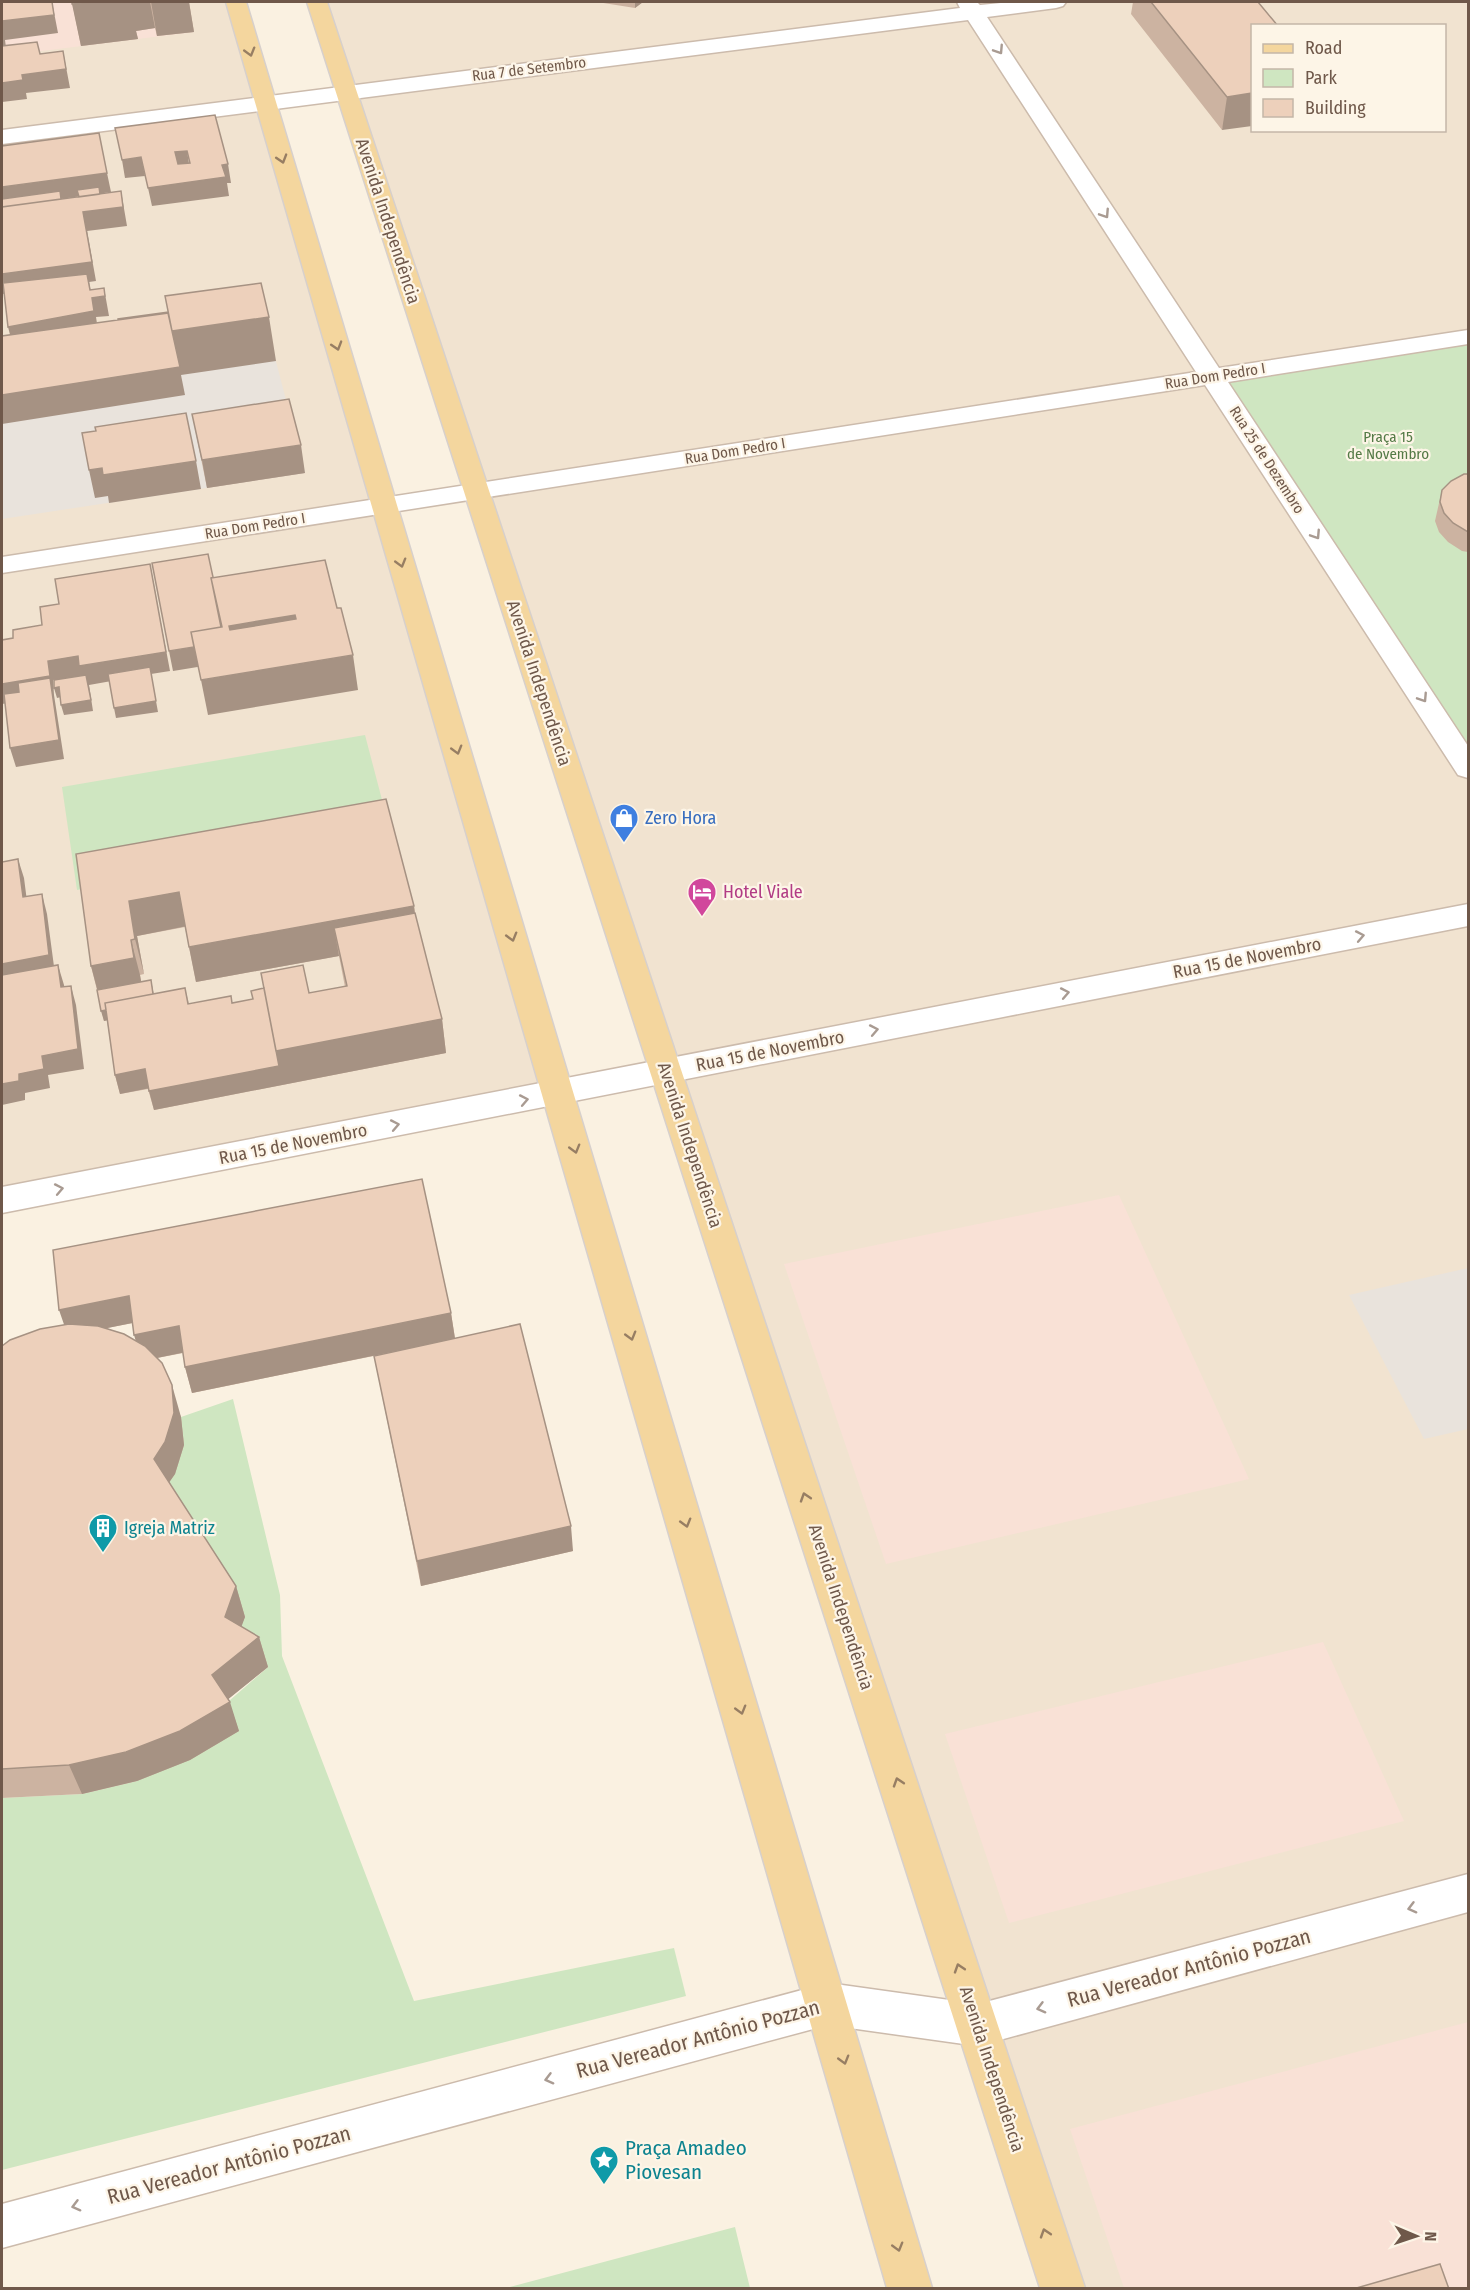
<svg xmlns="http://www.w3.org/2000/svg" width="1470" height="2290" font-family="'Fira Sans Condensed',sans-serif">
	<style>
		.residential { fill: #f1e3d0; fill-rule: evenodd }
		.commercial { fill: #f9e1d6 }
		.industrial { fill: #e9e3dc }
		.green { fill: #cfe6c1 }
		.lines { fill: none; stroke-linecap: round; stroke-linejoin: round }
		.minor-casing { stroke: #ccbbac; stroke-width: 3 }
		.major-casing { stroke: #d7d0cc; stroke-width: 3 }
		.minor { fill: #fff; fill-rule: evenodd }
		.major { fill: #f4d69e; fill-rule: evenodd }
		.wall { fill: #ccb3a1; fill-rule: evenodd }
		.shaded-wall { fill: #a69283 }
		.building { fill: #edd0bb; stroke: #a69283; stroke-width: 1.5; fill-rule: evenodd }
		.oneway { stroke: #a99b92 }
		.oneway2 { stroke: #977e63 }
		.labels { text-anchor: middle; dominant-baseline: central; stroke-width: 4.5; stroke-linejoin: round; paint-order: stroke }
		.far-street-label { font-size: 15px; fill: #6f584a; stroke: #fdf5e7 }
		.far-park-label { font-size: 15px; fill: #547a46; stroke: #fdf5e7 }
		.street-label { font-size: 18px; fill: #6f584a; stroke: #fdf5e7 }
		.shop-label { font-size: 18px; fill: #366cbe; stroke: #fdf5e7; text-anchor: start }
		.hotel-label { font-size: 18px; fill: #b23c85; stroke: #fdf5e7; text-anchor: start }
		.culture-label { font-size: 18px; fill: #0d838f; stroke: #fdf5e7; text-anchor: start }
		.near-street-label { font-size: 21px; fill: #6f584a; stroke: #fdf5e7 }
		.near-culture-label { font-size: 21px; fill: #0d838f; stroke: #fdf5e7; text-anchor: start }
	</style>
	<rect width="100%" height="100%" fill="#faf1e1"/>
	<path class="residential" d="M2,2H236L559,1093L2,1200Z
		M317,2H1468V337L1212,377L1468,768V2288H1063ZM1252,26H1444V130H1252Z"/>
	<path class="commercial" d="M2,2H186L194,32L2,56Z
		M1119,1195L1249,1479L886,1564L784,1264Z
		M1323,1642L1404,1821L1009,1923L945,1734Z
		M1468,2022V2288H1124L1070,2129Z"/>
	<path class="industrial" d="M267,327L305,473L2,519V328L7,364Z
		M1468,1268V1429L1424,1439L1349,1295Z"/>
	<path class="green" d="M1468,337V768L1212,377Z
		M365,735L391,834L77,890L62,787Z
		M233,1399L280,1595L282,1656L414,2001L674,1948L686,1996L2,2170V1798L82,1794L137,1781L268,1667L234,1647L164,1490L181,1417Z
		M735,2227L750,2288H506Z"/>
	<g class="lines">
		<g class="minor-casing">
			<path id="minor" d="M957,2H977L980,5L1011,2H1066L1063,6L1056,8L987,17L1219,368L1468,330V344L1228,382L1468,746V778L1458,775L1205,385L2,573V557L1196,372L968,20L2,144V130L960,8Z
				M1468,904V926L2,1213V1187Z
				M1468,1874V1912L978,2046L828,2025L2,2248V2204L828,1983L978,2004Z"/>
		</g>
		<g class="major-casing">
			<path id="major" d="M226,2H246L932,2288H887Z
				M307,2H327L1085,2288H1040Z"/>
		</g>
		<use href="#minor" class="minor"/>
		<use href="#major" class="major"/>
	</g>
	<path class="wall" d="M72,2H189L194,32L157,36L155,28L136,31L138,39L81,46Z
		M597,2H643L635,8Z
		M1133,2H1258L1222,130L1131,14Z
		M192,414L305,473L207,488Z
		M1468,474V552L1462,551L1448,542L1439,532L1435,521L1442,490Z
		M76,854L414,906L415,913L442,1019L446,1053L154,1110L148,1089L120,1094L115,1075L107,1020L104,1021L97,990L91,966ZM185,927L196,982L339,956L345,987L309,993L232,1003L189,1004L185,988L154,994L141,982L140,975L144,974L137,936Z
		M451,1313L455,1338L573,1551L421,1586L374,1356L403,1350L192,1393L185,1367L183,1353L157,1358L181,1417L184,1445L175,1474L169,1482L236,1586L245,1617L241,1626L259,1637L268,1667L228,1699L239,1731L190,1760L137,1781L82,1794L2,1798V1346L64,1325ZM133,1323L136,1341L107,1328Z"/>
	<path class="shaded-wall" d="M52,2L58,33L5,40L7,55L2,56V21Z
		M88,2H150L155,28L136,31L138,39L81,46L72,4Z
		M151,2H189L194,32L157,36Z
		M635,2H643L635,8Z
		M63,51L70,88L26,93L27,99L2,102V83L22,75L43,72Z
		M1252,93V126L1222,130L1227,97Z
		M187,151L190,170L178,171L175,152Z
		M141,157L145,176L125,178L122,160Z
		M228,164L231,183H227L229,196L152,206L148,188L222,165Z
		M107,173L111,192L2,207V187Z
		M121,191L127,226L87,231L96,281L89,282L92,298L104,288L109,316L96,317L98,330L13,346L8,327L89,282L3,294L2,288V274L83,212Z
		M269,317L276,361L181,375L185,395L2,424V395L172,330Z
		M301,445L305,473L207,488L202,460Z
		M196,461L201,489L109,503L108,496L95,498L89,470L102,468Z
		M150,564L170,671L151,674L158,712L116,718L114,708L151,674L89,685L93,711L64,715L61,705L81,676L53,680L54,695L64,759L16,767L10,748L52,696L2,704V684L48,661Z
		M295,615L300,650L236,661L229,626Z
		M225,642L228,662L173,671L169,651Z
		M353,655L358,690L208,715L201,680Z
		M59,687L61,697L57,698L54,688Z
		M18,859L24,878L29,917L23,897Z
		M179,892L187,926L137,936L144,974L135,939L129,901Z
		M42,894L47,914L55,974L2,984V964Z
		M414,906L418,941L334,928L339,956L196,982L189,947Z
		M131,940L140,975L143,992L100,1000L91,966Z
		M58,965L64,985L67,1006L61,987Z
		M151,980L157,1011L104,1021L101,1011Z
		M71,986L76,1005L84,1069L48,1075L50,1088L25,1093V1100L2,1105V1084L19,1074L42,1056Z
		M442,1019L446,1053L154,1110L149,1091L276,1051Z
		M145,1069L150,1088L120,1094L115,1075Z
		M129,1296L137,1322L68,1336L59,1310Z
		M451,1313L455,1339L192,1393L185,1367Z
		M179,1326L186,1352L142,1361L134,1335Z
		M172,1385L181,1417L184,1445L175,1474L164,1490L154,1459Z
		M571,1526L573,1551L421,1586L417,1561Z
		M236,1586L245,1617L234,1647L225,1617Z
		M259,1637L268,1667L221,1705L212,1675Z
		M230,1702L239,1731L190,1760L137,1781L82,1794L69,1765Z"/>
	<path class="building" d="M2,2H52L54,15L2,21Z
		M72,2H92L72,4Z
		M1151,2H1258L1278,26H1252V93L1227,97Z
		M37,42L40,54L63,51L66,69L22,75L23,80L2,83V46Z
		M215,115L228,164L222,165L226,177L148,188L141,157L122,160L115,128ZM187,151L190,163L178,164L175,152Z
		M99,133L107,173L2,187V146Z
		M99,187L100,194L79,197L77,190Z
		M60,191L61,199L2,207V199Z
		M121,191L123,207L83,212L92,262L2,274V207Z
		M87,274L90,290L104,288L105,296L92,298L94,311L8,327L3,283Z
		M261,283L269,317L172,331L165,296Z
		M168,312V313L118,320V319Z
		M168,313L180,367L2,395V336Z
		M289,399L301,445L202,460L192,414Z
		M186,413L196,461L103,475L102,468L89,470L82,433L96,431L95,427Z
		M1464,474H1468V532L1453,523L1444,513L1440,502L1442,490L1451,481Z
		M208,554L213,577L211,578L221,627L191,632L194,647L169,651L152,563Z
		M325,560L337,608H341L353,655L201,680L191,632L222,627L211,578ZM295,615L296,619L230,630L229,626Z
		M150,564L166,652L79,666L78,656L48,661L50,676L2,684V640L13,638V630L42,625L40,607L59,604L55,579Z
		M150,667L156,701L114,708L108,674Z
		M86,675L91,700L61,705L59,687L54,688V680Z
		M50,678L59,740L10,748L4,694L19,692L18,683Z
		M386,799L414,906L189,947L179,892L129,901L135,939L131,940L134,958L91,966L76,854Z
		M18,859L23,897L42,894L49,955L2,964V862Z
		M415,913L442,1019L276,1051L261,973L303,965L309,993L347,986L334,928Z
		M58,965L61,987L71,986L78,1049L42,1056L44,1069L19,1074V1081L2,1084V975Z
		M151,980L153,994L105,1003L106,1010L101,1011L97,990Z
		M185,988L188,1004L231,996L232,1003L253,999L251,991L264,988L279,1066L149,1091L145,1069L115,1075L105,1003Z
		M422,1179L451,1313L185,1367L179,1326L134,1335L129,1296L59,1310L53,1250Z
		M69,1324L98,1326L124,1334L145,1346L162,1363L172,1385L174,1413L165,1442L154,1459L236,1586L225,1617L259,1637L212,1675L230,1702L180,1731L126,1752L69,1765L2,1769V1346L10,1340L40,1329Z
		M520,1324L571,1526L417,1561L374,1356Z
		M1440,2264L1449,2289H1353Z"/>
	<defs><path id="oneway-chevron" d="M-2-3.5L2.5 0L-2 3.5" fill="none" stroke-width="1.6" stroke-linecap="round" stroke-linejoin="round" transform="scale(1.5)"/></defs>
	<g class="oneway">
		<use href="#oneway-chevron" transform="translate(999 50) rotate(57)"/>
		<use href="#oneway-chevron" transform="translate(1105 214) rotate(57)"/>
		<use href="#oneway-chevron" transform="translate(1316 535) rotate(57)"/>
		<use href="#oneway-chevron" transform="translate(1423 698) rotate(57)"/>
		<use href="#oneway-chevron" transform="translate(1360 936) rotate(-11)"/>
		<use href="#oneway-chevron" transform="translate(1065 993) rotate(-11)"/>
		<use href="#oneway-chevron" transform="translate(874 1030) rotate(-11)"/>
		<use href="#oneway-chevron" transform="translate(524 1100) rotate(-11)"/>
		<use href="#oneway-chevron" transform="translate(395 1125) rotate(-11)"/>
		<use href="#oneway-chevron" transform="translate(59 1189) rotate(-11)"/>
		<use href="#oneway-chevron" transform="translate(1412 1908) rotate(165)"/>
		<use href="#oneway-chevron" transform="translate(1041 2008) rotate(165)"/>
		<use href="#oneway-chevron" transform="translate(549 2079) rotate(165)"/>
		<use href="#oneway-chevron" transform="translate(76 2206) rotate(165)"/>
	</g>
	<g class="oneway2">
		<use href="#oneway-chevron" transform="translate(250 52) rotate(74)"/>
		<use href="#oneway-chevron" transform="translate(282 159) rotate(73)"/>
		<use href="#oneway-chevron" transform="translate(337 346) rotate(73)"/>
		<use href="#oneway-chevron" transform="translate(401 563) rotate(74)"/>
		<use href="#oneway-chevron" transform="translate(457 750) rotate(74)"/>
		<use href="#oneway-chevron" transform="translate(512 937) rotate(74)"/>
		<use href="#oneway-chevron" transform="translate(575 1149) rotate(74)"/>
		<use href="#oneway-chevron" transform="translate(631 1336) rotate(74)"/>
		<use href="#oneway-chevron" transform="translate(805 1497) rotate(-108)"/>
		<use href="#oneway-chevron" transform="translate(686 1523) rotate(74)"/>
		<use href="#oneway-chevron" transform="translate(741 1710) rotate(74)"/>
		<use href="#oneway-chevron" transform="translate(898 1782) rotate(-108)"/>
		<use href="#oneway-chevron" transform="translate(959 1968) rotate(-108)"/>
		<use href="#oneway-chevron" transform="translate(844 2060) rotate(74)"/>
		<use href="#oneway-chevron" transform="translate(1045 2233) rotate(-108)"/>
		<use href="#oneway-chevron" transform="translate(898 2247) rotate(74)"/>
	</g>
	<defs>
		<g id="shop-pin" transform="scale(1.5)"><path d="M0 17L-7.5 6A9.5 9.5 0 1 1 7.5 6Z" fill="#3f7fe0" stroke="#fdf5e7"/><path d="M-5-2.5h2.3a2.7 3.5 0 0 1 5.4 0H5L5.5 6h-11ZM-1.5-2.5h3a1.5 2.3 0 0 0-3 0Z" fill="#fff"/></g>
		<g id="hotel-pin" transform="scale(1.5)"><path d="M0 17L-7.5 6A9.5 9.5 0 1 1 7.5 6Z" fill="#d1479c" stroke="#fdf5e7"/><path d="M-6-4.5h1.5V1H6V5H4.5V3h-9V5H-6ZM-4 0a1.8 1.8 0 1 1 3.6 0ZM.5 0V-2.5h3Q6-2.5 6 0Z" fill="#fff"/></g>
		<g id="building-pin" transform="scale(1.5)"><path d="M0 17L-7.5 6A9.5 9.5 0 1 1 7.5 6Z" fill="#0f9aa8" stroke="#fdf5e7"/><path d="M-4-6H4V6H1V3H-1V6H-4ZM-2.5-4.3h1.7v1.8h-1.7ZM.8-4.3h1.7v1.8H.8ZM-2.5-1h1.7V.8h-1.7ZM.8-1h1.7V.8H.8Z" fill="#fff"/></g>
		<g id="sight-pin" transform="scale(1.5)"><path d="M0 17L-7.5 6A9.5 9.5 0 1 1 7.5 6Z" fill="#0f9aa8" stroke="#fdf5e7"/><path d="M0-6L1.8-2.2L6-1.7L2.9 1.2L3.7 5.4L0 3.3L-3.7 5.4L-2.9 1.2L-6-1.7L-1.8-2.2Z" fill="#fff"/></g>
	</defs>
	<g fill-rule="evenodd">
		<use href="#shop-pin" x="624" y="818"/>
		<use href="#hotel-pin" x="702" y="892"/>
		<use href="#building-pin" x="103" y="1528"/>
		<use href="#sight-pin" x="604" y="2160"/>
	</g>
	<g class="labels">
		<g class="far-street-label">
			<text transform="translate(529 69) rotate(-7)">Rua 7 de Setembro</text>
			<text transform="translate(1215 376) rotate(-9)">Rua Dom Pedro I</text>
			<text transform="translate(735 451) rotate(-9)">Rua Dom Pedro I</text>
			<text transform="translate(1267 460) rotate(57)">Rua 25 de Dezembro</text>
			<text transform="translate(255 526) rotate(-9)">Rua Dom Pedro I</text>
		</g>
		<g class="far-park-label">
			<text x="1388" y="437">Praça 15<tspan x="1388" dy="17">de Novembro</tspan></text>
		</g>
		<g class="street-label">
			<text transform="translate(388 221) rotate(72)">Avenida Independência</text>
			<text transform="translate(539 683) rotate(72)">Avenida Independência</text>
			<text transform="translate(1247 958) rotate(-11)">Rua 15 de Novembro</text>
			<text transform="translate(770 1051) rotate(-11)">Rua 15 de Novembro</text>
			<text transform="translate(293 1144) rotate(-11)">Rua 15 de Novembro</text>
			<text transform="translate(690 1145) rotate(72)">Avenida Independência</text>
			<text transform="translate(841 1607) rotate(72)">Avenida Independência</text>
			<text transform="translate(992 2069) rotate(72)">Avenida Independência</text>
		</g>
		<g class="shop-label">
			<text x="645" y="818">Zero Hora</text>
		</g>
		<g class="hotel-label">
			<text x="723" y="892">Hotel Viale</text>
		</g>
		<g class="culture-label">
			<text x="124" y="1528">Igreja Matriz</text>
		</g>
		<g class="near-street-label">
			<text transform="translate(1189 1968) rotate(-15)">Rua Vereador Antônio Pozzan</text>
			<text transform="translate(698 2039) rotate(-15)">Rua Vereador Antônio Pozzan</text>
			<text transform="translate(229 2165) rotate(-15)">Rua Vereador Antônio Pozzan</text>
		</g>
		<g class="near-culture-label">
			<text x="625" y="2148">Praça Amadeo<tspan x="625" dy="24">Piovesan</tspan></text>
		</g>
	</g>
	<rect width="1470" height="2290" fill="none" stroke="#6f584a" stroke-width="6"/>
	<rect x="1251" y="24" width="195" height="108" fill="#fdf5e7" stroke="#c4b6a8" stroke-width="1.5"/>
	<rect x="1263" y="44" width="30" height="9" fill="#f4d69e" stroke="#c4b6a8" stroke-width="1.5"/>
	<text x="1305" y="54" font-size="18" fill="#6f584a">Road</text>
	<rect x="1263" y="69" width="30" height="18" fill="#cfe6c1" stroke="#c4b6a8" stroke-width="1.5"/>
	<text x="1305" y="84" font-size="18" fill="#6f584a">Park</text>
	<rect x="1263" y="99" width="30" height="18" fill="#edd0bb" stroke="#c4b6a8" stroke-width="1.5"/>
	<text x="1305" y="114" font-size="18" fill="#6f584a">Building</text>
	<g transform="translate(1416 2236) rotate(92)" stroke="#fdf5e7" stroke-width="4.5" paint-order="stroke">
	<path d="M0-4.5L10 22L0 15L-10 22Z" fill="#6f584a"/>
	<text y="-9" font-size="16" font-weight="bold" text-anchor="middle" fill="#6f584a">N</text>
	</g>
</svg>
